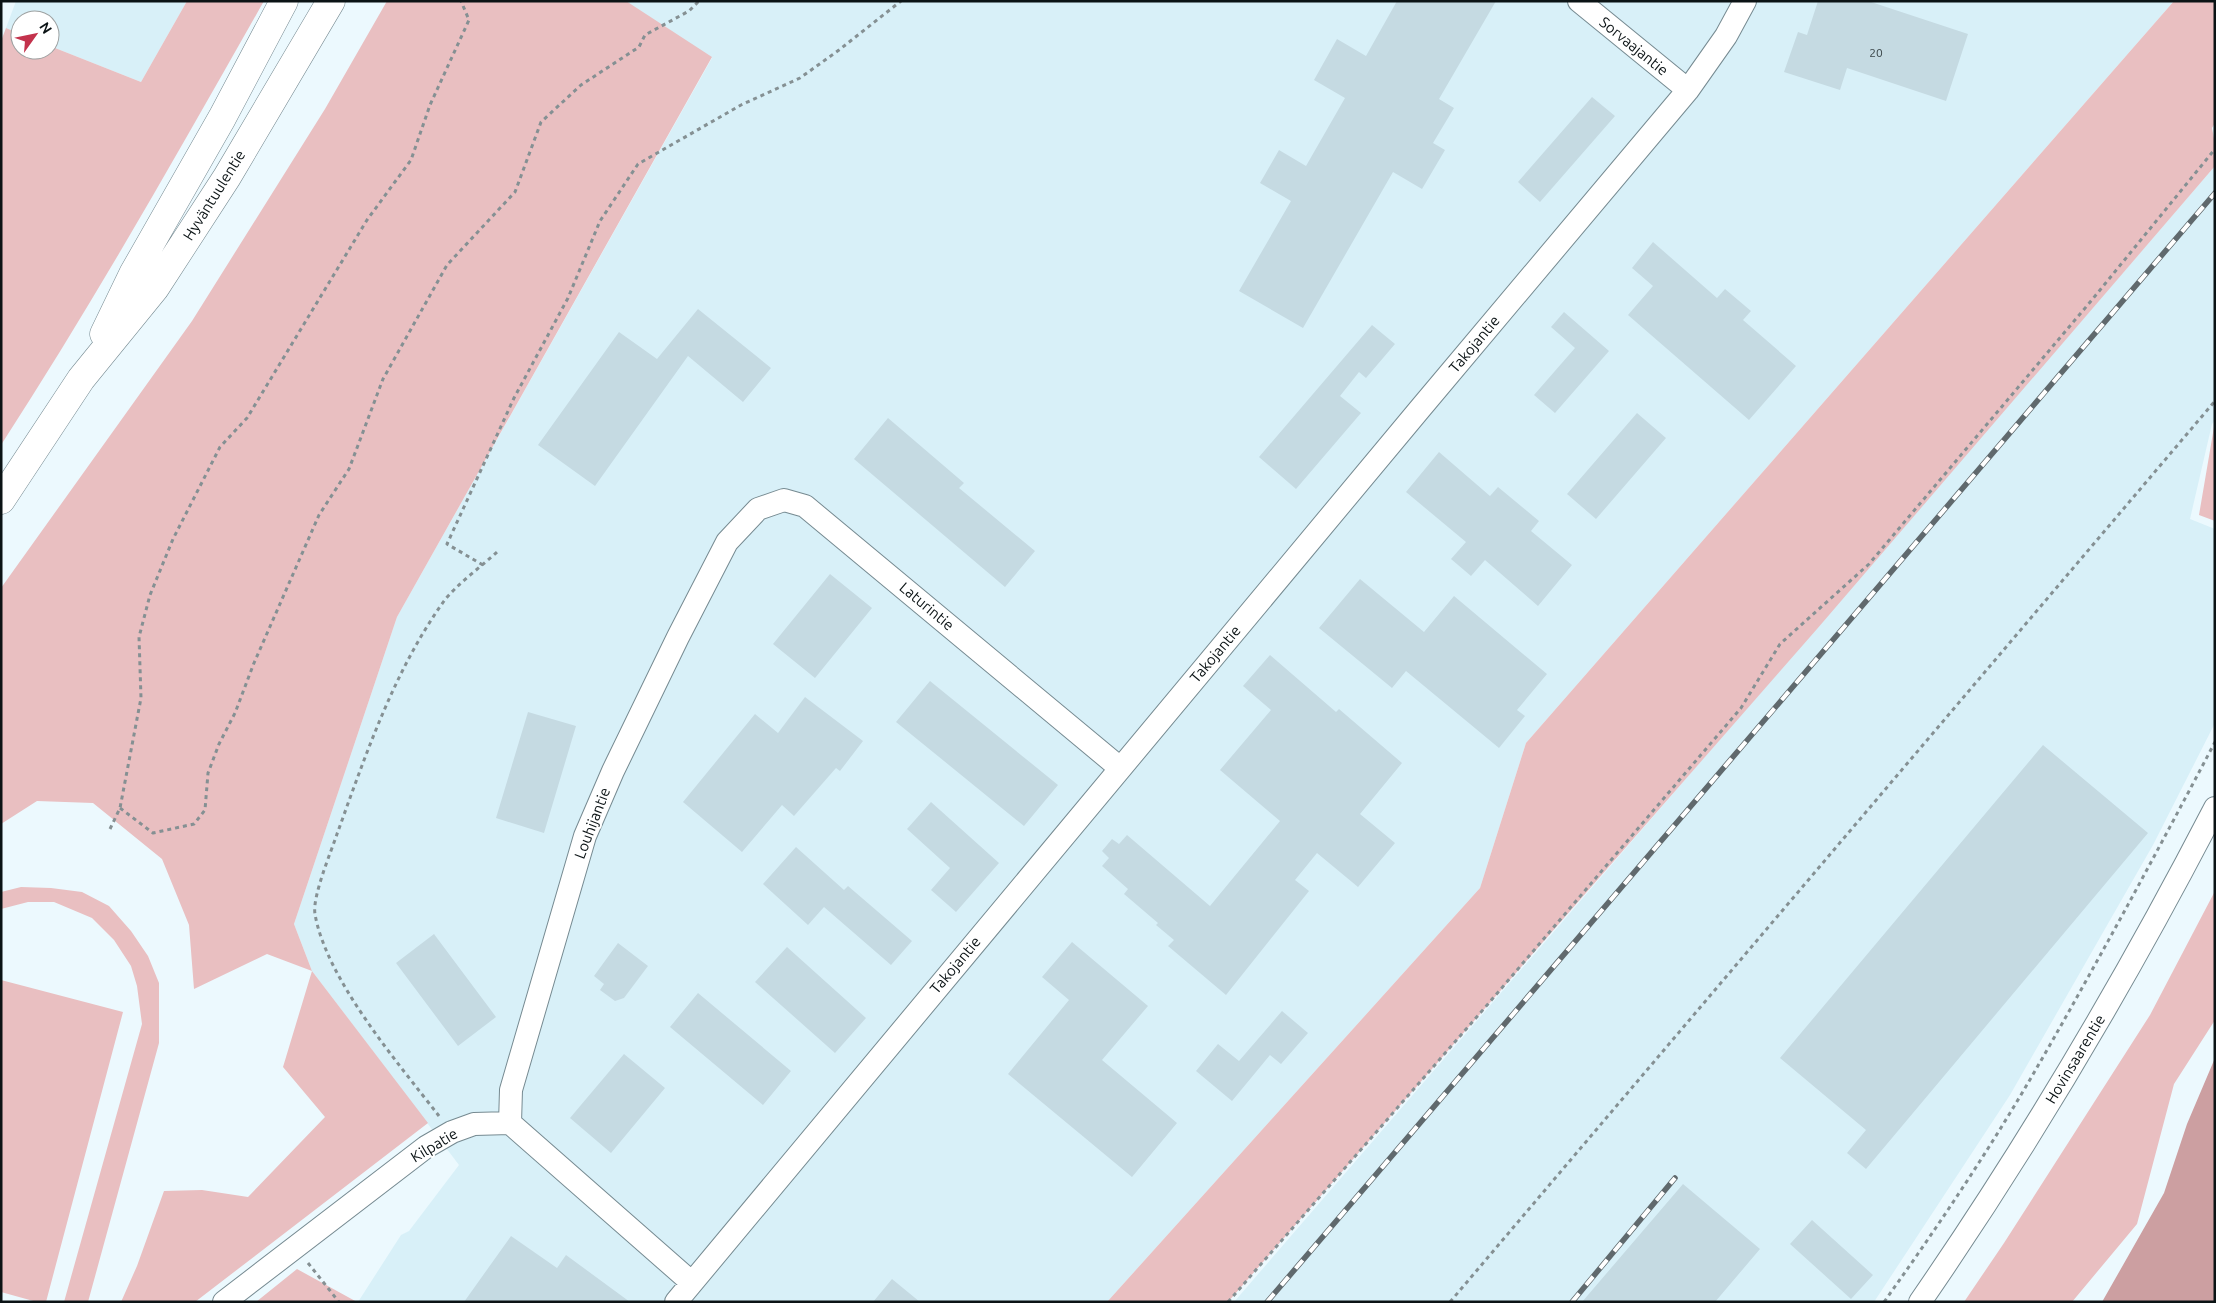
<svg xmlns="http://www.w3.org/2000/svg" width="2216" height="1303" font-family="Ubuntu,sans-serif">
	<style>
		.built { fill: #d8f0f8 }
		.green { fill: #e9bfc1 }
		.water { fill: #cc9fa1 }
		.building { fill: #c5dae2 }
		.lines { fill: none; stroke-linecap: round; stroke-linejoin: round }
		.minor-casing { stroke: #768a91; stroke-width: 24 }
		.trunk-casing { stroke: #768a91; stroke-width: 29 }
		.path { stroke: #859093; stroke-width: 3; stroke-dasharray: 4 4; stroke-linecap: butt }
		.minor { stroke: #fff; stroke-width: 22 }
		.trunk { stroke: #fff; stroke-width: 28 }
		.rail-casing { stroke: #60696d; stroke-width: 5.5 }
		.rail { stroke: #fff; stroke-width: 4; stroke-dasharray: 11; stroke-linecap: butt }
		.labels { text-anchor: middle; dominant-baseline: central; stroke-width: 4; stroke-linejoin: round; paint-order: stroke }
		.number-label { font-size: 12px; fill: #3a4548 }
		.street-label { font-size: 15px; fill: #0b1315; stroke: #fff }
	</style>
	<rect width="100%" height="100%" fill="#ecf9fe"/>
	<path class="built" d="M16,1H187L141,82L50,46V20H20V34L6,28Z
		M621,1H2174L1526,743L1480,888L1107,1302H358L401,1235L409,1231L459,1165L312,971L294,924L397,617L712,58Z
		M2215,166V420L2212,424L2190,519L2215,529V723L2153,845L2010,1095L1874,1302H1234Z"/>
	<path class="green" d="M187,1H264C179,151 95,300 1,445V41L6,28L20,34V50H50V46L141,82Z
		M387,1H626L712,57L397,617L294,924L312,971L428,1123L195,1302H121L137,1266L164,1191L202,1190L248,1197L325,1117L283,1067L312,971L267,954L194,989L189,925L162,859L93,803L37,801L1,824V588L192,321L325,109Z
		M2174,1H2215V123L2212,128L2215,144V166L1817,629L1228,1302H1107L1480,888L1526,743Z
		M2214,427H2215V521L2199,515Z
		M21,887L51,888L82,892L109,906L131,931L148,956L159,983V1043L88,1302H64L142,1024L137,986L131,966L114,940L92,918L54,902H28L1,909V892Z
		M2215,891V1020L2174,1084L2137,1224L2072,1302H1964L2004,1243L2150,1015Z
		M1,980L123,1012L46,1302H37L1,1292Z
		M297,1269L357,1302H256Z"/>
	<path class="water" d="M2215,1058V1302H2102L2164,1193L2187,1124Z"/>
	<path class="building" d="M1397,1H1496L1439,99L1454,108L1433,143L1445,150L1422,189L1393,172L1303,328L1239,291L1291,201L1260,183L1279,150L1306,166L1345,98L1314,80L1337,39L1366,56Z
		M1818,1H1868L1968,34L1946,101L1847,68L1840,90L1784,72L1798,32L1807,35Z
		M1592,97L1615,116L1540,202L1518,182Z
		M1653,242L1717,298L1725,289L1751,311L1743,320L1796,366L1749,420L1628,315L1653,286L1632,268Z
		M698,309L771,368L743,402L688,356L595,486L538,445L619,332L657,359Z
		M1564,312L1609,351L1555,413L1534,395L1575,348L1551,327Z
		M1372,325L1395,344L1366,378L1359,372L1340,396L1361,413L1296,489L1259,457Z
		M1637,413L1666,438L1596,519L1567,494Z
		M888,418L964,483L959,488L1035,551L1005,587L854,459Z
		M1439,452L1490,496L1498,487L1539,521L1531,531L1572,565L1538,606L1485,560L1471,576L1451,559L1466,542L1406,492Z
		M830,574L872,608L815,678L773,644Z
		M1360,579L1424,632L1454,596L1547,674L1517,710L1525,716L1499,748L1406,671L1392,688L1319,628Z
		M1270,655L1336,712L1339,709L1402,763L1360,814L1395,843L1358,887L1317,853L1295,880L1309,891L1226,995L1168,946L1174,940L1156,925L1158,923L1124,894L1128,889L1102,866L1109,858L1102,851L1112,839L1119,844L1127,835L1210,906L1280,821L1220,770L1271,710L1243,686Z
		M930,681L1058,785L1024,826L896,722Z
		M805,697L863,741L840,771L836,768L794,816L782,805L742,852L683,802L755,714L778,733Z
		M528,712L576,726L544,833L496,818Z
		M2043,745L2148,833L1866,1169L1847,1153L1866,1130L1780,1058Z
		M931,802L999,863L956,912L931,890L950,868L907,829Z
		M796,847L844,890L848,886L912,941L891,965L824,907L808,925L763,884Z
		M434,934L496,1017L458,1046L396,963Z
		M1072,942L1148,1006L1102,1060L1177,1123L1132,1177L1008,1074L1069,1000L1042,977Z
		M618,943L648,966L624,998L615,1001L600,990L604,984L594,976Z
		M787,947L866,1018L835,1053L755,982Z
		M698,993L791,1071L763,1105L670,1027Z
		M1282,1011L1308,1033L1281,1064L1270,1055L1232,1101L1196,1071L1218,1044L1239,1061Z
		M624,1054L665,1088L611,1153L570,1118Z
		M1683,1184L1760,1249L1715,1302H1582Z
		M1812,1220L1873,1275L1851,1299L1790,1244Z
		M511,1236L557,1268L566,1255L630,1302H464Z
		M892,1279L920,1302H873Z"/>
	<g class="lines">
		<g class="minor-casing">
			<path id="minor" d="M1579,1L1688,90
				M510,1123L511,1090L585,836L613,771L678,637L727,542L758,509L784,500L805,506L1120,768
				M224,1302L426,1147L452,1132L474,1124L510,1123L691,1282
				M676,1302L1419,410L1688,90L1726,36L1745,1
				M1920,1302C2029,1144 2127,978 2215,808"/>
		</g>
		<g class="trunk-casing">
			<path id="trunk" d="M104,334L133,274L222,118L284,1
				M1,500L81,379L155,288L227,177L331,1"/>
		</g>
		<path class="path" d="M483,565L447,544L514,398L568,298L600,221L638,164L741,105L800,78L839,50L901,1
			M120,808L153,833L194,824L205,810L208,773L219,744L235,713L254,663L319,515L349,469L383,379L447,265L515,192L541,122L581,85L639,47L645,35L689,11L699,1
			M110,829L120,808L141,698L139,637L150,595L173,539L220,447L247,418L367,220L411,160L430,105L469,20L461,1
			M439,1116C398,1063 326,979 315,914C312,897 331,852 337,834C366,754 394,671 444,601C456,585 482,566 497,552
			M308,1263L339,1302
			M1228,1302L1488,1004L1741,708L1780,644L1869,564L2091,301L2215,149
			M1450,1302L2215,401
			M1884,1302C1939,1225 1992,1146 2039,1064C2100,958 2158,850 2215,742"/>
		<use href="#minor" class="minor"/>
		<use href="#trunk" class="trunk"/>
		<g class="rail-casing">
			<path id="rail" d="M1267,1302L2215,193
				M1572,1302L1675,1178"/>
		</g>
		<use href="#rail" class="rail"/>
	</g>
	<g class="labels">
		<g class="number-label">
			<text x="1876" y="52">20</text>
		</g>
		<g class="street-label">
			<text transform="translate(1634 46) rotate(39)">Sorvaajantie</text>
			<text transform="translate(214 195) rotate(-58)">Hyväntuulentie</text>
			<text transform="translate(1474 344) rotate(-50)">Takojantie</text>
			<text transform="translate(927 606) rotate(40)">Laturintie</text>
			<text transform="translate(1215 654) rotate(-50)">Takojantie</text>
			<text transform="translate(592 823) rotate(-69)">Louhijantie</text>
			<text transform="translate(955 965) rotate(-50)">Takojantie</text>
			<text transform="translate(2075 1059) rotate(-59)">Hovinsaarentie</text>
			<text transform="translate(434 1145) rotate(-31)">Kilpatie</text>
		</g>
	</g>
	<rect width="2216" height="1303" fill="none" stroke="#0b1315" stroke-width="5"/>
	<g transform="translate(35 35) rotate(57)"><circle r="24" fill="#ffffff" stroke="#9da1a1"/>
	<path d="M0-4L9 19L0 12L-9 19Z" fill="#c3324c"/>
	<text y="-8" font-size="14" font-weight="bold" text-anchor="middle" fill="#0b1315">N</text>
	</g>
</svg>
